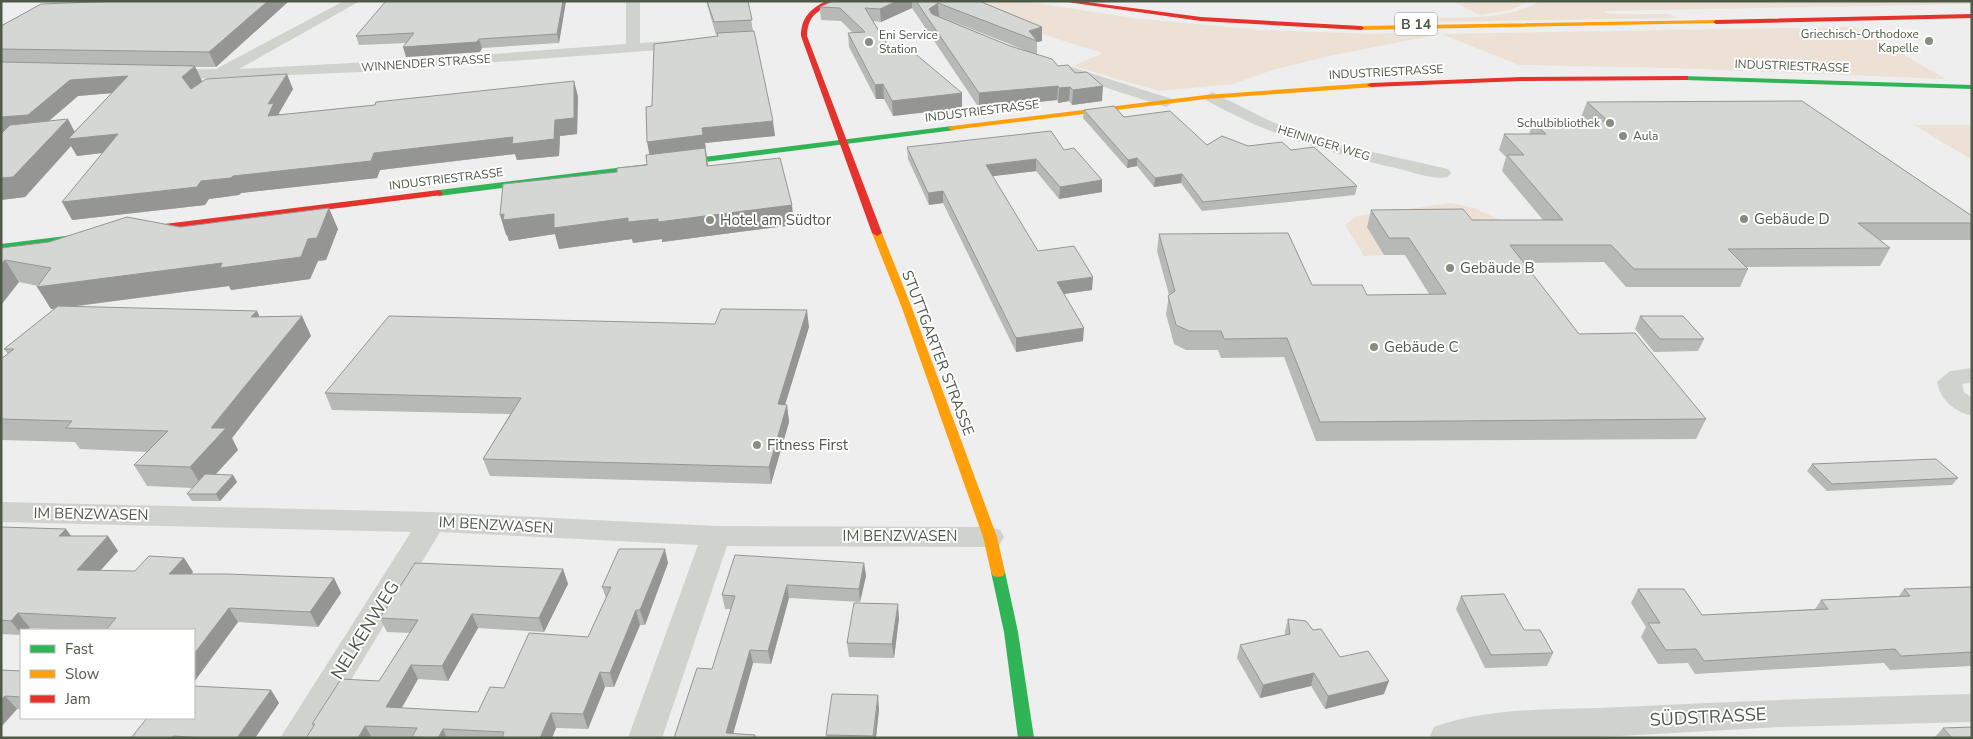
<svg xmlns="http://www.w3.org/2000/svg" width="1973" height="739" font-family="'Nunito Sans',sans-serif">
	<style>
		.green { fill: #ece1d4 }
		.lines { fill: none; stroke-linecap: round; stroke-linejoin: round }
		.street { fill: #cfd2cd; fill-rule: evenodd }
		.fast { fill: #30b455; fill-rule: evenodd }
		.slow { fill: #ff9f0a; fill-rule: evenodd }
		.jam { fill: #e5322d; fill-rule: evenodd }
		.wall { fill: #b7b9b6; fill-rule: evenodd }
		.shaded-wall { fill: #959694 }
		.building { fill: #d5d7d4; stroke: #959694 }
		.poi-dot { fill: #868d82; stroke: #fff; stroke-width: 2 }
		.labels { text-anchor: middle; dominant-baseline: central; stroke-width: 4; stroke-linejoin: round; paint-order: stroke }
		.far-poi-label { font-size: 12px; fill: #4e5947; stroke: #fff; text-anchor: end }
		.far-street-label { font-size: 12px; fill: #4e5947; stroke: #fff }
		.shield { fill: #fff; stroke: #838b7e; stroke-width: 1 }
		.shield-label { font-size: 14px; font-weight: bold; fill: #4e5947 }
		.poi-label { font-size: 15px; fill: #4e5947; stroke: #fff; text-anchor: start }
		.street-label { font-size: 15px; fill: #4e5947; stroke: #fff }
		.near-street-label { font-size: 18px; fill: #4e5947; stroke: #fff }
	</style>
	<rect width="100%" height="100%" fill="#eeeeef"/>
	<path class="green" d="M953,1H1024L1132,18L1261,30L1374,34L1435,31L1441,34L1855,27L1946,79L1672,68L1519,65L1441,34L1334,55L1273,70L1233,84L1159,91L1073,66L1103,53L1057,39Z
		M1453,1H1530L1511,10L1479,15Z
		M1540,1H1972V4L1603,11L1609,14H1669L1679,18L1429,22L1435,18C1471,17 1508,20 1540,1Z
		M1914,125H1972V160Z
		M1451,203L1474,208L1520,229L1372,230L1366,224L1384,255L1364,256L1345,225L1357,216Z"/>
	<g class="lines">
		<path class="street" d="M344,1H360L239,69L426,59L626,44V1H640V43L686,40L693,44L686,48L361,72L166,80L158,75L166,70L216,69Z
			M1065,65L1172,99L1174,102L1166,107L1160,105L1060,73L1057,70L1060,67Z
			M1212,92L1270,121L1299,132L1359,149L1448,169L1451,173L1448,177C1434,180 1414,173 1400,169C1332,154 1267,135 1206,100L1204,97Z
			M1972,368V382L1962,384L1964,392L1972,398V416C1954,411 1941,401 1937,382L1950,371Z
			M1,502L432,512L716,526L990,527L1000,530L1004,537L1000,544L990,547L727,546L662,738H628L698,545L440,532L316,738H280L411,532L1,522Z
			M1972,694V722L1782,727L1584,738H1429L1434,727C1492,706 1561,710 1622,707C1739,701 1855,697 1972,694Z"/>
		<path class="fast" d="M1682,76L1972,85V89L1685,80H1682Z
			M952,126H955V130L439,196L435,193L439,190Z
			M90,233L93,234V238L1,250V244Z
			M998,567L1003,568L1005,572L1018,632L1034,738H1018L1004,632L991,572L993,568Z"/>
		<path class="slow" d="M1716,20L1719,22L1718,23L1361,30L1358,28L1361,26Z
			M1371,83L1375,85L1374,87L1206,99L952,130L948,128L952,126L1206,95Z
			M877,230L882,233L912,308L997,537L1005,572L1003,576L998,577L993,576L991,572L983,537L902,308L872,233Z"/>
		<path class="jam" d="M826,1H835C819,12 808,13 807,36L882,233L877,236L872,233L801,36C801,18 810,9 826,1Z
			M1060,1H1079L1201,17L1361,26L1364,28L1361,30L1201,21Z
			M1972,14V18L1716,24L1713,22L1716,20Z
			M1685,76H1688V80L1521,81L1371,87L1367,85L1371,83L1521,77Z
			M439,190L443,193L442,195L140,233L135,230L140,227Z"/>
	</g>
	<path class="wall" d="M119,1H289L216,67H195L202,81L199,83L293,89L279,113V115L375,105L574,81L578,97L577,134L560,136L559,156L517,160L515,154L380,170L377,178L241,193L239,195L209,199L205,205L72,220L102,153L77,156L71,146L25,197L1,200V26ZM112,93L75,131L49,121L78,96Z
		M566,1L559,43L482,48L480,52L406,57L407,43L359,45L356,36Z
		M706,1H748L753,31L775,136L705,143L708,166L794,225L662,242V239L633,243L632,239L559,249L555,234L509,241L507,235H506L617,172L647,165L649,155L652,106L717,36V35H716Z
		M833,1H979L1042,41L1037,42V54L1102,101L1072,105L1069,101L1058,103L1057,100L979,108L912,8L881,22L873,21L893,54L962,93V108L893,116L884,99H876L849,47L848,33H853L841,21L821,20L820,7ZM939,16L1027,51L1010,46Z
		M1587,102L1972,216V240H1880L1890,248L1880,266L1746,267L1748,269L1740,287H1626L1604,262L1523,263L1579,334L1706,419L1696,439L1316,441L1284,357L1221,358L1218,350H1186L1174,344L1166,314L1169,295L1157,251L1159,234L1312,285L1367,295L1429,294L1405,255H1384L1367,227L1371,210L1472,220H1543L1502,171L1506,157L1499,150L1504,134H1529L1533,122L1585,121L1581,117Z
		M1084,110L1124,117L1207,145L1248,146L1291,150L1357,186L1355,195L1202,211L1181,183L1154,187L1137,166L1127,168L1083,118Z
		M907,147L1064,150L1102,180V192L1059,199L1036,171L992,176L1038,251L1092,290L1064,294L1083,341L1016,352L943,203L929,205L908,159Z
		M180,227L338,229L326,260L318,261L310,279L231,290L229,286L71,307L257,311L259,317L302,316L311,336L232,438L238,450L215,475H233L237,482L220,501H192L187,494L193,488L147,486L134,465L147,452L80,449L75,442L1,440V359L8,354L4,349L55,309H51L38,286L19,282L1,305V248Z
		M1640,316L1704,339L1698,351L1654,352L1635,329Z
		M809,327L785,405H787L789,422L771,484L490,476L483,459L510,414L332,410L325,393Z
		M1812,464L1958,478L1952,485L1827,491L1807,471Z
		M1,527L66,529L71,536H108L118,551L100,571H135L184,558L193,572L191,574L334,578L341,593L318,627L238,622L194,682V630H82L30,628L27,630H21V635L1,634Z
		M668,563L645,625H640L614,687H605L588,729L556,728L552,738H306L314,726L312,724L379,681L410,633L387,632L380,618L563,569L568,584L544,632L478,628L448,681L418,679L402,708L478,712L504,688L588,637L606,598L602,587Z
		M864,563L866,576L860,602L789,598L771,664L753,663L733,734L755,735L756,738H674L712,669L731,609H725L722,595Z
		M1972,587V666L1890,670L1884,663L1695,674L1688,663L1658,664L1641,637L1646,627L1631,603L1638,589L1702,615L1815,609L1821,600L1899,596L1904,589Z
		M1461,596L1524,630L1553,653L1547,666L1485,668L1456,609Z
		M899,618L894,658L849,657L847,643Z
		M1288,619L1313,630L1340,657L1384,694L1325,709L1311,686L1260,698L1237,658L1240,645L1285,635V631Z
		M1,670L21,671V709H17L1,727Z
		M271,690L279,703L255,738H131Z
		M879,709L876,738H826V735Z
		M1943,728L1972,738H1934Z"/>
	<path class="shaded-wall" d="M268,1H289L216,67L209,52Z
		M563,1H566L559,43L557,34Z
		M897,1H912V8L881,22L880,9Z
		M938,3L939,16L929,22V9Z
		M1042,27V41L1037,42L1029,31Z
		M479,39L482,48L480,52L406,57L403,47Z
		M195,66L202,81L189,93L182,77Z
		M287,74L293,89L279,113L281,119L268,116V104Z
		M128,76L136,91L78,96L37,131L1,134V117L70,80Z
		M574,81L578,97L577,134L560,136L559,156L517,160L515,154L380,170L377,178L241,193L239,195L209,199L205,205L72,220L62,202L201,181L374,153L555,120Z
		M883,84L884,99H876L875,85Z
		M1058,86L1057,100L979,108V93Z
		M1103,86L1102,101L1072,105L1073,90Z
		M1070,87L1069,101L1058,103L1059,88Z
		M962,93V108L893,116L892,101Z
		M68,119L78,138L118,134L126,150L77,156L71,146L25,197L1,200V178Z
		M773,121L775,136L705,143L708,167L650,158L647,142L702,128Z
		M1137,158V166L1127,168L1128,160Z
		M1036,159V171L986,177V165Z
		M1182,174L1181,183L1154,187L1155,178Z
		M1102,180V192L1059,199L1060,187Z
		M943,191V203L929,205L928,193Z
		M792,205L794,225L662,242V239L633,243L632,239L559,249L555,234L509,241L507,235H506L500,215L554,214L628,218L658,219Z
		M329,208L338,229L326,260L318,261L310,279L231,290L229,286L51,309L37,287L308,239Z
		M5,260L19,282L1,305V265Z
		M1093,277L1092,290L1057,295V282Z
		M807,310L809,327L780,421L778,404Z
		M257,311L266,331L251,317Z
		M302,316L311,336L232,438L238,450L203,488L190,467L211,428Z
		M1084,328L1083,341L1016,352V338Z
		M787,405L789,422L771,484L769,467Z
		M233,475L237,482L220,501L216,494Z
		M66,529L76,543L59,536Z
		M108,536L118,551L87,585L77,570Z
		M665,549L668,563L645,625L640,610Z
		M184,558L193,572L178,588L169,574Z
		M864,563L866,576L860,602L859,589Z
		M563,569L568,584L544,632L539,618Z
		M334,578L341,593L318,627L310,612Z
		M787,585L789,598L771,664L768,651Z
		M898,604L899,618L894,658L892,644Z
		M229,608L238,622L194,682V654Z
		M636,610L640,625L614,687L610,673Z
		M18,613L30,628L27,630H21V634L11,621Z
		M472,614L478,628L448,681L442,666Z
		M750,650L753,663L732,738L726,733Z
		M411,665L418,679L394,721L386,707Z
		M600,672L605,687L588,729L583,714Z
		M1314,673L1311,686L1260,698L1263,685Z
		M1389,681L1384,694L1325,709L1328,696Z
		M271,690L279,703L255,738H237Z
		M878,695L879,709L876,738H874Z
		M5,696L17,709L1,727V700Z
		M551,713L556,728L552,738H540Z
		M365,726L372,738H358Z
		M443,729L447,738H438Z"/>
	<path class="building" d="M119,1H268L209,52L1,49V26L41,4Z
		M386,1H563L557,34L479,39L477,42L403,47L414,33L356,36Z
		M707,1H748L752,20L714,22Z
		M833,1H897L880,9L865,8L893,54L912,51L962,93L892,101L883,84L875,85L848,33L865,32L840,8L820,7Z
		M916,1H979L1042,27L1029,31L1037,41L938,3L929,9L932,14L1010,46L1052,59L1058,66L1068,65L1075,73L1087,72L1103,86L1073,90L1070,87L1059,88L1058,86L979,93Z
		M754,31L773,121L702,128L703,135L647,142L646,107L652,106L654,44L718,36L717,33Z
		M1,62L195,66L182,77L191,89L206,79L287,74L268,104L274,103L268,116L375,105L376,102L574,81V118L555,120L554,139L512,144L513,137L374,153L371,161L233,176L231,178L201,181L197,187L62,202L118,134L68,139L128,76L70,80L28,115L1,117Z
		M1802,101L1972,216V223H1858L1890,248L1728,249L1748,269H1634L1611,245H1510L1579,334L1635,333L1706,419L1320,422L1287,338L1224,339L1221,331H1189L1176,325L1168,296L1175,291L1159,234L1288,233L1312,285H1362L1367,295L1446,294L1409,238H1389L1371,210L1463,209L1472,220H1563L1507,155H1524L1504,134H1546L1533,122L1608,121L1587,102Z
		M1114,106L1124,117L1170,111L1207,145L1222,136L1248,146L1282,142L1291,150L1314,147L1357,186L1203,202L1182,174L1155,178L1137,158L1128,160L1084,110Z
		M68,119L13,177L1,178V134L10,125Z
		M1051,131L1064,150L1074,148L1102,180L1060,187L1036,159L986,165L1038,251L1074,246L1093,277L1057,282L1084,328L1016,338L943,191L928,193L907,147Z
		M705,148L707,166L780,158L792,205L658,222V219L628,222V218L554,228V214L503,220L504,214L500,215L503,184L617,172V168L647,165L646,155Z
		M329,208L317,238L308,239L301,257L220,268L222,263L37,287L51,268L5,260L1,265V248L49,242L127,217L180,227Z
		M58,306L257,311L251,317L302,316L211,428H226L190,467L134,465L168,431L66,428L72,421L1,419V359L14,349H4Z
		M721,309L807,310L778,404L787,405L769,467L483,459L521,398L325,393L389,316L715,324Z
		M1640,316H1683L1704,339H1660Z
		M1936,459L1958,478L1832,484L1812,464Z
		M205,474L233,475L216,494H187Z
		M1,527L66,529L59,536H108L77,570L135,571L149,556L184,558L169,574H226L334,578L310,612L229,608L194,654V630H106L116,618L18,613L11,621L1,620Z
		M619,549H665L640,610H636L610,673L600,672L583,714L551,713L540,738H502L504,732L443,729L438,738L412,737L417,728L365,726L358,738H306L315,724H312L341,679L379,681L418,620L380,618L415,563L563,569L539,618L472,614L442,666L411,665L386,707L478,712L490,687L504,688L529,633L588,637L611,587H602Z
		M735,555L864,563L859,589L787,585L768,651L750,650L726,733L755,735L754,738H674L697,668L712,669L735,596L722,595Z
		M1972,587V652L1901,656L1895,649L1704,661L1696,649L1666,650L1648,623H1660L1638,589H1684L1702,615L1828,609L1821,600L1910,596L1904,589Z
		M1504,594L1524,630H1540L1553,653L1491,655L1461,596Z
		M854,603L898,604L892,644L847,643Z
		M1288,619L1306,621L1313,630L1321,629L1340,657L1368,651L1389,681L1328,696L1314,673L1263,685L1240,645L1290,634Z
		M1,670L21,671V697L5,696L1,700Z
		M194,686L271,690L237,738H204L173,736L171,738H131L147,718H194Z
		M832,694L878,695L873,736L826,735Z
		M1972,727V738H1952L1943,728Z"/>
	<g class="poi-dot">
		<circle cx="1929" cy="41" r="5"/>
		<circle cx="869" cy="42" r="5"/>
		<circle cx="1610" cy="123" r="5"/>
		<circle cx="1623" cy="136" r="5"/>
		<circle cx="1744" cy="219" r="5"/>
		<circle cx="710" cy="220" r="5"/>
		<circle cx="1450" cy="268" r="5"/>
		<circle cx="1374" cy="347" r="5"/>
		<circle cx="757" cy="445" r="5"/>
	</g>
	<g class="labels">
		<g class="far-poi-label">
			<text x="1919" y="34">Griechisch-Orthodoxe<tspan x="1919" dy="14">Kapelle</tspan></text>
			<text x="879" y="35" text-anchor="start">Eni Service<tspan x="879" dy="14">Station</tspan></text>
			<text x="1600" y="123">Schulbibliothek</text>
			<text x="1633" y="136" text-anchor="start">Aula</text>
		</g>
		<g class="far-street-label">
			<text transform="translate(426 63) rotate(-4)">WINNENDER STRASSE</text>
			<text transform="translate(1792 66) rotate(2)">INDUSTRIESTRASSE</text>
			<text transform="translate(1386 72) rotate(-3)">INDUSTRIESTRASSE</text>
			<text transform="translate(982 111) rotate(-7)">INDUSTRIESTRASSE</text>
			<text transform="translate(1324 143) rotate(17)">HEININGER WEG</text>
			<text transform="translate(446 179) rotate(-7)">INDUSTRIESTRASSE</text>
		</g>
		<rect class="shield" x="1395" y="12.5" width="42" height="23" rx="4"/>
		<g class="shield-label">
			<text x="1416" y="24">B 14</text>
		</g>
		<g class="poi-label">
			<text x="1754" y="219">Gebäude D</text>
			<text x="720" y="220">Hotel am Südtor</text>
			<text x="1460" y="268">Gebäude B</text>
			<text x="1384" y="347">Gebäude C</text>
			<text x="767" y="445">Fitness First</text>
		</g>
		<g class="street-label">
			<text transform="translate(938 353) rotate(69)">STUTTGARTER STRASSE</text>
			<text transform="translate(91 514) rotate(1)">IM BENZWASEN</text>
			<text transform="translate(496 525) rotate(3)">IM BENZWASEN</text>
			<text x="900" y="536">IM BENZWASEN</text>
		</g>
		<g class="near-street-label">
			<text transform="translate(365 630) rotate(-58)">NELKENWEG</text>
			<text transform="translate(1708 717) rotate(-3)">SÜDSTRASSE</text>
		</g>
	</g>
	<rect width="1973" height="739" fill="none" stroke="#4e5947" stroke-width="5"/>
	<rect x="20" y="629" width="175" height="90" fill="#ffffff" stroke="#b8bdb5"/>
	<rect x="30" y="645" width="25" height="8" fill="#30b455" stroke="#b8bdb5"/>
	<text x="65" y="654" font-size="15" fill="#4e5947">Fast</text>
	<rect x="30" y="670" width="25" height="8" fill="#ff9f0a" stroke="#b8bdb5"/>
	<text x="65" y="679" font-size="15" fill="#4e5947">Slow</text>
	<rect x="30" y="695" width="25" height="8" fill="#e5322d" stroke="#b8bdb5"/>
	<text x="65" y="704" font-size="15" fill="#4e5947">Jam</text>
</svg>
